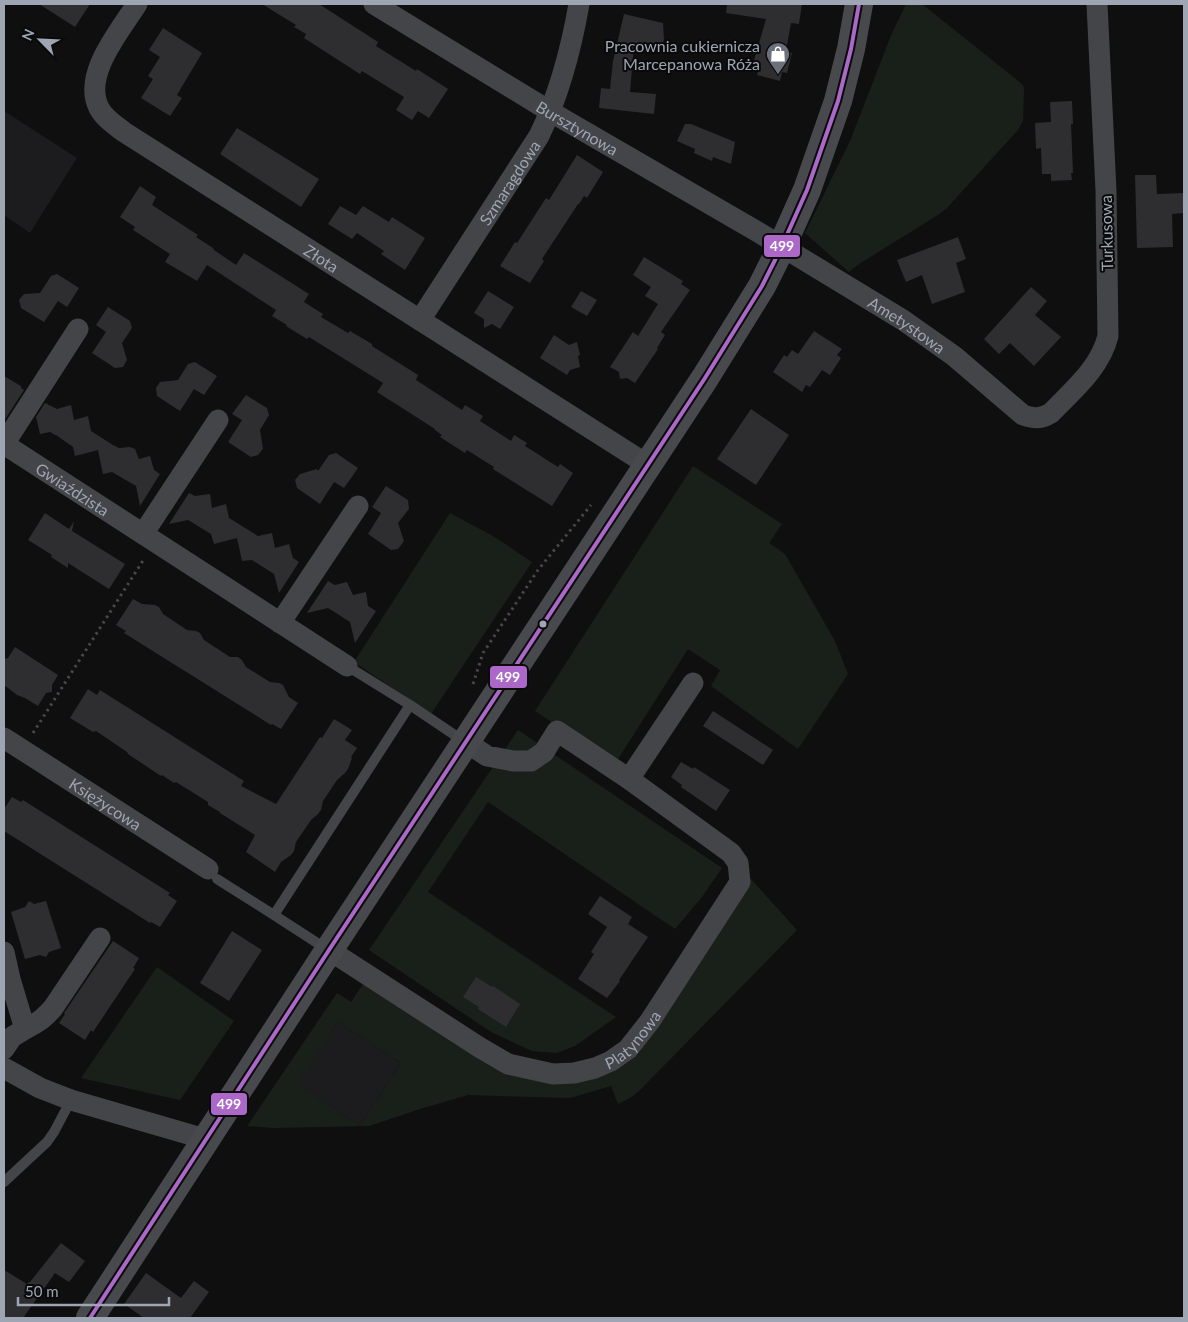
<svg xmlns="http://www.w3.org/2000/svg" width="1188" height="1322" font-family="Lato,sans-serif">
	<style>
		.built { fill: #1c1c1e }
		.green { fill: #19201a; fill-rule: evenodd }
		.building { fill: #2e2e31 }
		.lines { fill: none; stroke-linecap: round; stroke-linejoin: round }
		.path { stroke: #44474b; stroke-width: 3; stroke-dasharray: 2.5 4; stroke-linecap: butt }
		.lane { stroke: #444549; stroke-width: 10 }
		.street { stroke: #444549; stroke-width: 21 }
		.secondary { stroke: #47494d; stroke-width: 28 }
		.bus-1-casing { stroke: #0a0a0b; stroke-width: 8 }
		.bus-1 { stroke: #ac68c9; stroke-width: 4 }
		.bus-dot { fill: #9ea5b3; stroke: #0a0a0b; stroke-width: 2 }
		.labels { text-anchor: middle; dominant-baseline: central; stroke-width: 4; stroke-linejoin: round; paint-order: stroke }
		.poi-label { font-size: 16px; fill: #9ea5b3; stroke: #0a0a0b; text-anchor: end }
		.street-label { font-size: 16px; fill: #9ea5b3; stroke: #0a0a0b }
		.line-badge { stroke: #0a0a0b; stroke-width: 2 }
		.badge-label { font-size: 14px; text-anchor: middle; font-weight: bold; fill: #fff }
	</style>
	<rect width="100%" height="100%" fill="#0f0f10"/>
	<path class="built" d="M4,111L77,158L30,233L4,215Z
		M338,1022L401,1063L360,1126L296,1084Z"/>
	<path class="green" d="M906,4H922L1022,84L1024,88L1023,121L1018,130L946,209L938,215L859,264L849,272L805,233L850,141L892,33Z
		M693,466L782,524L769,543L785,554L835,641L848,674L798,749L711,686L720,670L688,649L615,764L535,711Z
		M450,513L493,536L532,562L431,714L354,662Z
		M518,730L722,868L702,897L675,929L488,802L428,892L616,1017L575,1046L557,1053L532,1051L491,1032L369,950Z
		M751,879L797,930L641,1089C634,1096 627,1100 618,1104L611,1086L570,1098L468,1095L420,1109L369,1126L273,1128L247,1126L337,993L351,1002L365,981L432,1028L571,1080L656,1024ZM338,1022L401,1063L360,1126L297,1084Z
		M157,967L234,1021L180,1100L81,1078Z"/>
	<path class="building" d="M39,4H90L75,27Z
		M262,4H319L378,42L376,46L416,71L417,69L448,89L429,118L418,111L412,120L396,110L404,97L362,71L360,74L304,38L306,34L294,27L296,25Z
		M727,4H802L799,24L791,23L786,51L792,53L787,73L782,72L780,81L757,75L760,66L753,64L766,19L726,13Z
		M624,14L663,23L664,40L658,51L634,45L630,92L656,94L654,114L599,108L601,88L610,89L613,61Z
		M163,28L202,53L177,95L182,98L170,116L141,98L153,79L148,76L160,57L149,50Z
		M1072,101L1073,124H1071L1073,173H1071L1072,180L1051,181V174H1042L1041,148L1036,149L1035,123L1051,122L1050,102Z
		M685,124H691L735,142L731,164L713,157L712,161L694,153L695,149L677,141Z
		M237,128L319,179L301,207L220,154Z
		M577,155L603,172L587,198L584,196L579,204H578L542,259L544,261L530,283L500,266L515,242L517,243L546,198L549,200Z
		M1135,175H1156L1157,194L1184,193V213L1172,214L1173,247L1137,248Z
		M140,186L156,197L152,205L198,235L196,237L213,248L214,250L236,265L244,253L309,294L304,302L323,314L321,317L348,333L350,331L372,344V346L418,375L416,380L462,410L465,405L483,416L480,421L511,441L514,435L527,443L525,446L558,467L560,464L573,473L552,506L493,469L494,467L467,450L465,453L440,437L442,435L435,430V429L377,392L383,383L309,337L307,339L286,326L287,325L272,316L276,310L207,265L197,281L165,262L170,254L133,230L135,227L120,217Z
		M340,206L356,215L363,206L389,222L392,217L425,238L405,270L381,254L384,251L357,233L352,239L328,224Z
		M958,237L966,259L956,263L965,292L932,304L922,275L906,282L897,260Z
		M644,257L683,281L681,284L690,290L661,332L665,335L657,348L658,349L635,383L627,378L620,379L619,372L610,367L633,332L638,336L658,304L645,296L651,287L633,275Z
		M57,274L79,288L67,307L58,301L44,322L21,308L19,300L24,294L40,293L51,276Z
		M1031,287L1047,301L1035,315L1061,337L1034,366L1010,343L999,354L984,339Z
		M488,291L514,307L500,329L492,324L484,328V319L474,313Z
		M581,291L597,300L587,316L571,307Z
		M108,307L130,321L132,328L122,343L127,360L123,367L115,368L92,353L106,332L96,325Z
		M814,331L842,349L837,355L841,358L830,375L822,370L810,387L806,385L802,392L773,372L784,355L787,357L792,350L798,354Z
		M554,335L569,345L577,342L580,355L578,356L580,367L570,370L567,375L540,358Z
		M195,362L217,376L204,395L194,389L180,411L157,396L156,388L160,382L178,380L188,364Z
		M4,376L21,386V388L24,390L4,421Z
		M246,395L267,408L269,415L260,430L263,449L258,455L251,457L228,442L242,420L232,414Z
		M45,403L57,409L71,405L74,420L88,416L91,431L113,445L119,448L130,447L135,449L139,459L150,456L154,470L160,474L140,506L136,486L112,472L103,474L98,450L75,456L73,447L56,435H55L50,432L40,434L36,417Z
		M751,409L789,435L756,485L717,459Z
		M336,453L358,468L344,488L334,482L320,504L297,488L295,480L300,474L317,469L318,471L329,455Z
		M386,486L408,500L409,509L398,523L404,541L398,549L391,550L368,534L381,513L372,507Z
		M189,493L195,496L210,494L212,508L226,504L229,518L258,536L272,533L275,548L289,544L293,558L299,562L279,593L274,574L252,560L242,561L237,538L214,544L211,534L188,520L169,524Z
		M45,513L69,529L74,521L72,531L125,564L109,589L68,563V568L51,557L52,555L28,540Z
		M328,581L335,585L347,582L353,595L366,592L368,606L376,611L355,643L350,622L328,608L307,613Z
		M133,599L142,604L155,605L159,607L163,614L187,630L196,631L200,633L204,640L230,657H238L242,660L246,667L270,682L279,683L283,685L289,697L298,703L281,729L272,724L271,725L124,633L126,631L116,625Z
		M15,647L58,675L52,685V692L46,693L38,706L25,698L17,695L4,685V659L8,658Z
		M88,689L97,695L100,690L244,781L241,786L276,804L320,737L322,738L334,719L352,730L345,740L357,748L351,757L352,758L348,769L345,773L337,780L323,801L321,810L318,814L311,820L296,842L294,851L291,855L281,862L275,872L246,852L255,835L220,813V812L208,805V802L176,782L174,783L162,775L161,776L128,754L127,752L96,731L93,732L70,718Z
		M713,711L773,750L763,765L703,726Z
		M681,762L693,769L694,767L730,790L716,811L681,787L682,785L671,777Z
		M12,797L21,802L23,800L170,893L168,895L177,901L160,927L151,922L150,923L4,831V809Z
		M600,896L632,917L628,924L648,937L619,980L620,981L607,998L578,979L594,954L591,952L607,927L588,914Z
		M29,901L34,904L46,901L61,948L49,952L46,957L40,955L25,959L11,912L25,907Z
		M232,931L262,950L229,1001L200,983Z
		M113,941L139,958L133,968L135,969L93,1032L91,1030L85,1040L59,1023L65,1014L64,1013Z
		M476,977L492,987L493,986L520,1004L506,1027L478,1009L479,1007L463,997Z
		M61,1243L85,1261L69,1282L55,1273L23,1318H4V1270L27,1284L29,1282H30Z
		M146,1273L181,1298L194,1281L209,1292L190,1318H144L124,1304Z"/>
	<g class="lines">
		<path class="path" d="M473,684L483,653L538,570L591,505
			M33,733L144,559"/>
		<path class="lane" d="M410,705L465,742
			M217,879L274,915L410,705L347,666
			M274,915L328,950
			M4,1182L47,1142L54,1132L71,1100"/>
		<g class="street">
			<path id="s1" d="M137,4C120,31 82,75 99,108C104,118 115,125 124,132L648,465"/>
			<path id="s2" d="M374,4L551,112L758,232L903,320L954,356L1023,415C1034,419 1041,419 1051,413C1074,389 1100,368 1108,336L1106,191L1097,4"/>
			<path id="s3" d="M420,320L539,136C560,93 571,50 579,4"/>
			<path id="s4" d="M4,444L347,666"/>
			<path d="M4,444L78,329"/>
			<path d="M143,534L218,420"/>
			<path d="M280,623L358,506"/>
			<path id="s5" d="M4,738L208,869"/>
			<path d="M629,779L693,683"/>
			<path id="s6" d="M329,950L479,1047L508,1064L553,1074L574,1073L595,1068L611,1061L628,1049L650,1021L740,882L738,863L731,853L629,779L557,731L544,752L531,761H513L487,756L466,742"/>
			<path d="M4,952L10,979L25,1029L12,1037L4,1049"/>
			<path d="M25,1029C38,1023 44,1018 53,1008L100,938"/>
			<path d="M4,1068L40,1088L71,1100L205,1139"/>
		</g>
		<path class="secondary" d="M90,1318L329,950L705,378L762,286L782,246L807,190L838,101L851,49L859,4"/>
		<g class="bus-1-casing">
			<path id="bus-1" d="M90,1318L329,950L705,378L762,286L782,246L807,190L838,101L851,49L859,4"/>
		</g>
		<use href="#bus-1" class="bus-1"/>
	</g>
	<defs>
		<g id="shop-pin" transform="scale(1.25)"><path d="M0 17L-7.5 6A9.5 9.5 0 1 1 7.5 6Z" fill="#6c707a" stroke="#0a0a0b"/><path d="M-5-2.5h2.3a2.7 3.5 0 0 1 5.4 0H5L5.5 6h-11ZM-1.5-2.5h3a1.5 2.3 0 0 0-3 0Z" fill="#fff"/></g>
	</defs>
	<g fill-rule="evenodd">
		<use href="#shop-pin" x="778" y="54"/>
	</g>
	<circle class="bus-dot" cx="543" cy="624" r="4.5"/>
	<g class="labels">
		<g class="poi-label">
			<text x="760" y="45">Pracownia cukiernicza<tspan x="760" dy="18">Marcepanowa Róża</tspan></text>
		</g>
		<g class="street-label">
			<text stroke="none"><textPath href="#s2" startOffset="238">Bursztynowa</textPath></text>
			<text stroke="none"><textPath href="#s3" startOffset="164">Szmaragdowa</textPath></text>
			<text transform="translate(1106 233) rotate(-91)">Turkusowa</text>
			<text stroke="none"><textPath href="#s1" startOffset="385">Złota</textPath></text>
			<text stroke="none"><textPath href="#s2" startOffset="622">Ametystowa</textPath></text>
			<text stroke="none"><textPath href="#s4" startOffset="82">Gwiaździsta</textPath></text>
			<text stroke="none"><textPath href="#s5" startOffset="121">Księżycowa</textPath></text>
			<text stroke="none"><textPath href="#s6" startOffset="349">Platynowa</textPath></text>
		</g>
	</g>
	<g class="line-badge">
		<rect x="763" y="234" width="38" height="24" rx="5" fill="#ac68c9"/>
		<rect x="489" y="665" width="39" height="24" rx="5" fill="#ac68c9"/>
		<rect x="210" y="1092" width="38" height="24" rx="5" fill="#ac68c9"/>
	</g>
	<g class="badge-label">
		<text x="782" y="251">499</text>
		<text x="508" y="682">499</text>
		<text x="229" y="1109">499</text>
	</g>
	<rect width="1188" height="1322" fill="none" stroke="#9ea5b3" stroke-width="10"/>
	<g transform="translate(40 40) rotate(294)" stroke="#0a0a0b" stroke-width="4" paint-order="stroke">
	<path d="M0-4L9 19L0 12L-9 19Z" fill="#9ea5b3"/>
	<text y="-8" font-size="14" font-weight="bold" text-anchor="middle" fill="#9ea5b3">N</text>
	</g>
	<path d="M18 1297v8h151v-8" fill="none" stroke="#9ea5b3" stroke-width="2.5"/>
	<text x="25" y="1297" font-size="15" fill="#9ea5b3" stroke="#0a0a0b" stroke-width="4" paint-order="stroke">50 m</text>
</svg>
